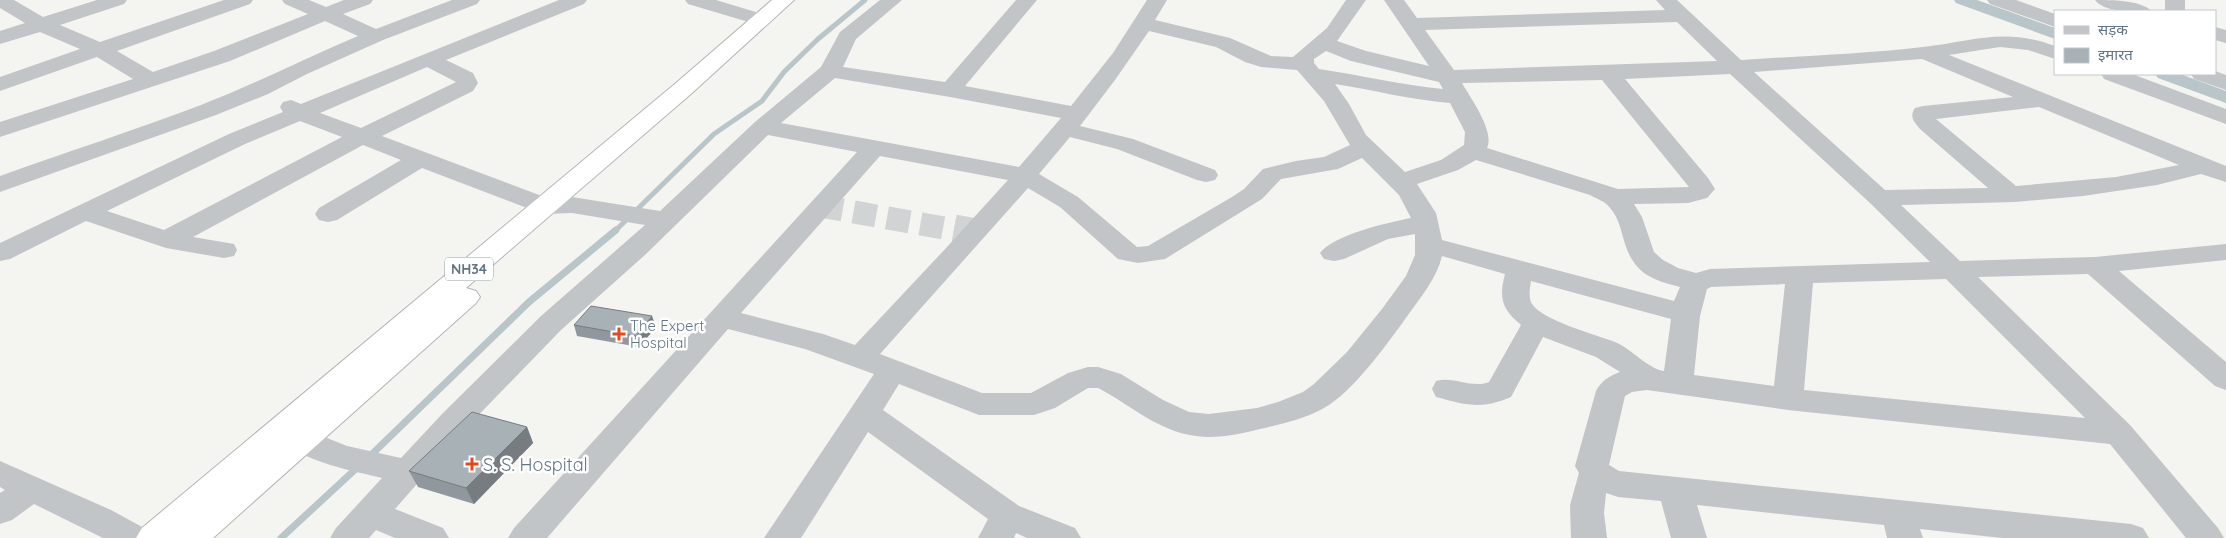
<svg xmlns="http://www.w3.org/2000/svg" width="2226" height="538" font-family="Quicksand,'Noto Sans Devanagari',sans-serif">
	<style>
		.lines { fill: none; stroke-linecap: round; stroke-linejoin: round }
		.stream-far1 { stroke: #b8c5c9; stroke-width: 5 }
		.stream { stroke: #b8c5c9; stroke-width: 7 }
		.canal { fill: #b8c5c9; fill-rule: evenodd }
		.minor-tunnel-far1 { stroke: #d0d4d4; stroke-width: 23; stroke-dasharray: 23 11; stroke-linecap: butt }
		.minor-tunnel { stroke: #d0d4d4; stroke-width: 31; stroke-dasharray: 31 15; stroke-linecap: butt }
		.highway-casing { stroke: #b4b7ba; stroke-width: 2 }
		.minor { fill: #c1c5c8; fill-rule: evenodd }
		.highway { fill: #fff; fill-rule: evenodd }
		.wall { fill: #90989d }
		.shaded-wall { fill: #767c7f }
		.building { fill: #a8b1b6; stroke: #767c7f }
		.poi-dot { fill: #e9471c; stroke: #fff; stroke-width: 2 }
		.labels { text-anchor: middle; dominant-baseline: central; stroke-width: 5; stroke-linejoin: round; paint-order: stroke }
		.shield { fill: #fff; stroke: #919ea8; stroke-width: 1 }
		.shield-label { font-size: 14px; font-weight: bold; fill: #627582 }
		.poi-label { font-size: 15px; fill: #627582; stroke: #fff; text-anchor: start }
		.near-poi-label { font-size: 18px; fill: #627582; stroke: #fff; text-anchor: start }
	</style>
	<rect width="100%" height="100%" fill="#f4f4f0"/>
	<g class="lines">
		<path class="stream-far1" d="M615,231L714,134L762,101L784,72L818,39L865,0"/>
		<path class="stream" d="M369,457L529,302L616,230
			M281,538L360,465"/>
		<path class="canal" d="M1954,0H1977L2055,28V39L1956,3Z
			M2155,74H2180L2226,91V103L2158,78Z"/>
		<path class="minor-tunnel-far1" d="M820,206L961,231"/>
		<path class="minor-tunnel" d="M954,230L976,234"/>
		<g class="highway-casing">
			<path id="highway" d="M772,0H794L692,93L466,288L476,291L480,297L476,303L213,538H136L142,528L676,83Z"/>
		</g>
		<path class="minor" d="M0,0H14L43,17L97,0H127L124,4L60,25L100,42L224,0H253L250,4L117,51L153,72L214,51L308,14L285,4L282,0H309L326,7L344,0H373L370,4L343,14L376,29L452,0H480L477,4L383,40L307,74L268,94L216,115L0,192V176C67,152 135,130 201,105C255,84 306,58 358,36L325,21L230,61L0,137V122L133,79L97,57L0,91V77L80,49L40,32L0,44V31L25,23L0,8Z
			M559,0H587L584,4L446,60L473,73L478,83L473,91L382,136L547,198L572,197L660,211L755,122L821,67L840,32L880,0H902L856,39L843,67L945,82L1016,0H1037L965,86L1071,106L1113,53L1147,0H1167L1155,20L1230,38L1271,56L1293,57L1327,28L1346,0H1366L1337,41L1366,51L1429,66L1384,0H1404L1417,18L1665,10L1656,0H1677L1741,60C1801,56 1863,54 1923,47C1973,41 2005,27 2055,46V59L2028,50L2000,47L1949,55L2226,166V182L2201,174L2157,185L2083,196L2015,202L1901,205L1960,261L2095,257L2226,244V260L2119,271L2226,362V390L2215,386L2088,274L1978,277L2130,425L2218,528L2224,538H2186L2110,444L1788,410L1647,390L1632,392L1625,396L1609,465L1619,471L2131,524L2143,528L2149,538H2002L1920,529L1923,538H1887L1884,525L1697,505L1707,538H1671L1661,501L1618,497L1606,493L1604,513L1607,538H1571L1570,505L1579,473L1575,466L1596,391C1601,381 1609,376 1620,372L1596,357L1543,337L1511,397C1480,410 1467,405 1436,397L1432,389L1436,381C1455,376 1471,389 1489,382L1521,325C1501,309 1499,297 1505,274L1442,256C1437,278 1420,298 1408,315C1388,343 1353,392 1324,408C1305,419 1281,424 1260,429C1240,434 1217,439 1196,436C1157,431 1131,405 1098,388H1088L1055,408L1034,415H979L899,384L883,410L1019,506L1075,528L1081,538H1027L1016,533L1014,538H978L988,519L868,432L801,538H764L874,374L805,349L728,329L547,538H508L514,528L857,152L768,135L646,254L561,330L465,429L395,509L443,528L449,538H395L376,530L369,538H330L336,528L382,478C358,472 298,461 286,440L291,432L302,428L347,446L401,458L443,413L541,316L645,225L572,213L544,214L535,211L422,168L337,220L328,222L319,220L315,214L319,208L401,160L363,145L193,237L234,244L237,250L234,256L224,258L166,248L86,221L10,259L0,261V243L229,134L283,112L280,107L283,102L291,100L301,104ZM1677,22L1717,61L1454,70L1425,30ZM1149,31L1216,47L1245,62L1261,67L1297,70L1324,101L1350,145L1324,157L1296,161L1263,169L1244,189L1232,197L1148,246L1137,247L1078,197L1039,174L1070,137L1117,149L1197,180L1206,182L1215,180L1218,175L1215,170L1133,139L1080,126L1115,80ZM1326,51L1351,61L1439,82L1443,89C1401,85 1360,75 1319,69L1314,63V59ZM1922,59L2013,97L1923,106L1915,108C1909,117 1914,121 1920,129L1988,188L1885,190L1754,72ZM427,67L456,82L361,128L320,113ZM1730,74L1870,203L1930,262L1710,269L1696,273L1678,268L1663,260L1654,252L1642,217L1634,204L1688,203L1707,198L1715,189L1708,178L1625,79ZM835,78L950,97L1061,118L1019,167L781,123ZM1602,80L1689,187L1618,189L1487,148C1495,131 1471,99 1462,83ZM1335,84C1374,90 1411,100 1450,103L1465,132L1464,145L1441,160L1405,172L1366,135L1349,104ZM2039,107L2179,165L2116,177L2016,186L1936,119ZM300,121L342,137L164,230L107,211L245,144ZM880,156L1008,180L947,247L855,345L823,334L741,313ZM1362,158L1399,195L1411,218C1390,222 1333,235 1320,253L1324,259L1334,261L1344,259L1388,239L1415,234V255L1406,276L1382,309L1347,352L1314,384L1303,392L1278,402L1257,408L1209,414L1189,412L1163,400L1121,374L1098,367H1088L1068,373L1031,393H982L880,354L1028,188L1060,207L1118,259L1138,263L1165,259L1262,199L1281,179L1338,169ZM1476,160L1590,195C1597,199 1605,201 1610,208C1627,227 1619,256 1647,275C1657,281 1669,284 1680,287L1674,301L1442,240L1436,213L1417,184L1458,170ZM1946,279L2085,418L1804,390L1813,283ZM1531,281L1671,319L1664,371C1648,369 1632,349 1615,342C1596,335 1542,320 1532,304C1528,297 1530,288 1531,281ZM1785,284L1774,386L1694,375L1700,316L1707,289L1711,287Z
			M685,0H716L769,16L772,20L769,24L762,26L688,4Z
			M1987,0H2016L2055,14V27L1990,4Z
			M2095,0C2110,0 2142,0 2151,11C2137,12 2104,13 2095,0Z
			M2165,0H2185V11H2165Z
			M2215,27L2226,30V43L2215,40Z
			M2215,71L2226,75V90L2194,79L2191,74H2215Z
			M2101,74H2132L2226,109V124L2104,79Z
			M0,461L111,510L144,528L150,538H103L34,504L12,520L0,524V493L5,490L0,487Z"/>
		<use href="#highway" class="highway"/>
	</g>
	<path class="wall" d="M574,325L656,327L639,347L577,336Z
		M527,427L533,443L474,504L418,487L409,471Z"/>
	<path class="shaded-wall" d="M652,316L656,327L639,347L636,336Z
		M527,427L533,443L474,504L466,488Z"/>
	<path class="building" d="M591,306L652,316L636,336L574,325Z
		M472,412L527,427L466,488L409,471Z"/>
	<g class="poi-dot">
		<path d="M616.5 326.5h5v5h5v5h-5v5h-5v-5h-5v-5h5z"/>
		<path d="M469.5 456.5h5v5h5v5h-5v5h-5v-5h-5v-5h5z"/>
	</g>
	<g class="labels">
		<rect class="shield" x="445" y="257.5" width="48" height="23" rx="4"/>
		<g class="shield-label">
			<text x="469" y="269">NH34</text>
		</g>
		<g class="poi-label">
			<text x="630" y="325">The Expert<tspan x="630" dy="17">Hospital</tspan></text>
		</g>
		<g class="near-poi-label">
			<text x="483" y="464">S. S. Hospital</text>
		</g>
	</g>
	<rect x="2054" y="10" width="162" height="65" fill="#ffffff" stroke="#c0c8cd"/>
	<rect x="2064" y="26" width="25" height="8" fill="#c1c5c8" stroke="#c0c8cd"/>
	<text x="2098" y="35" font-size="15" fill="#627582">सड़क</text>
	<rect x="2064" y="48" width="25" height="15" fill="#a8b1b6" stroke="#c0c8cd"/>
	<text x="2098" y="60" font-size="15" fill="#627582">इमारत</text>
</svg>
